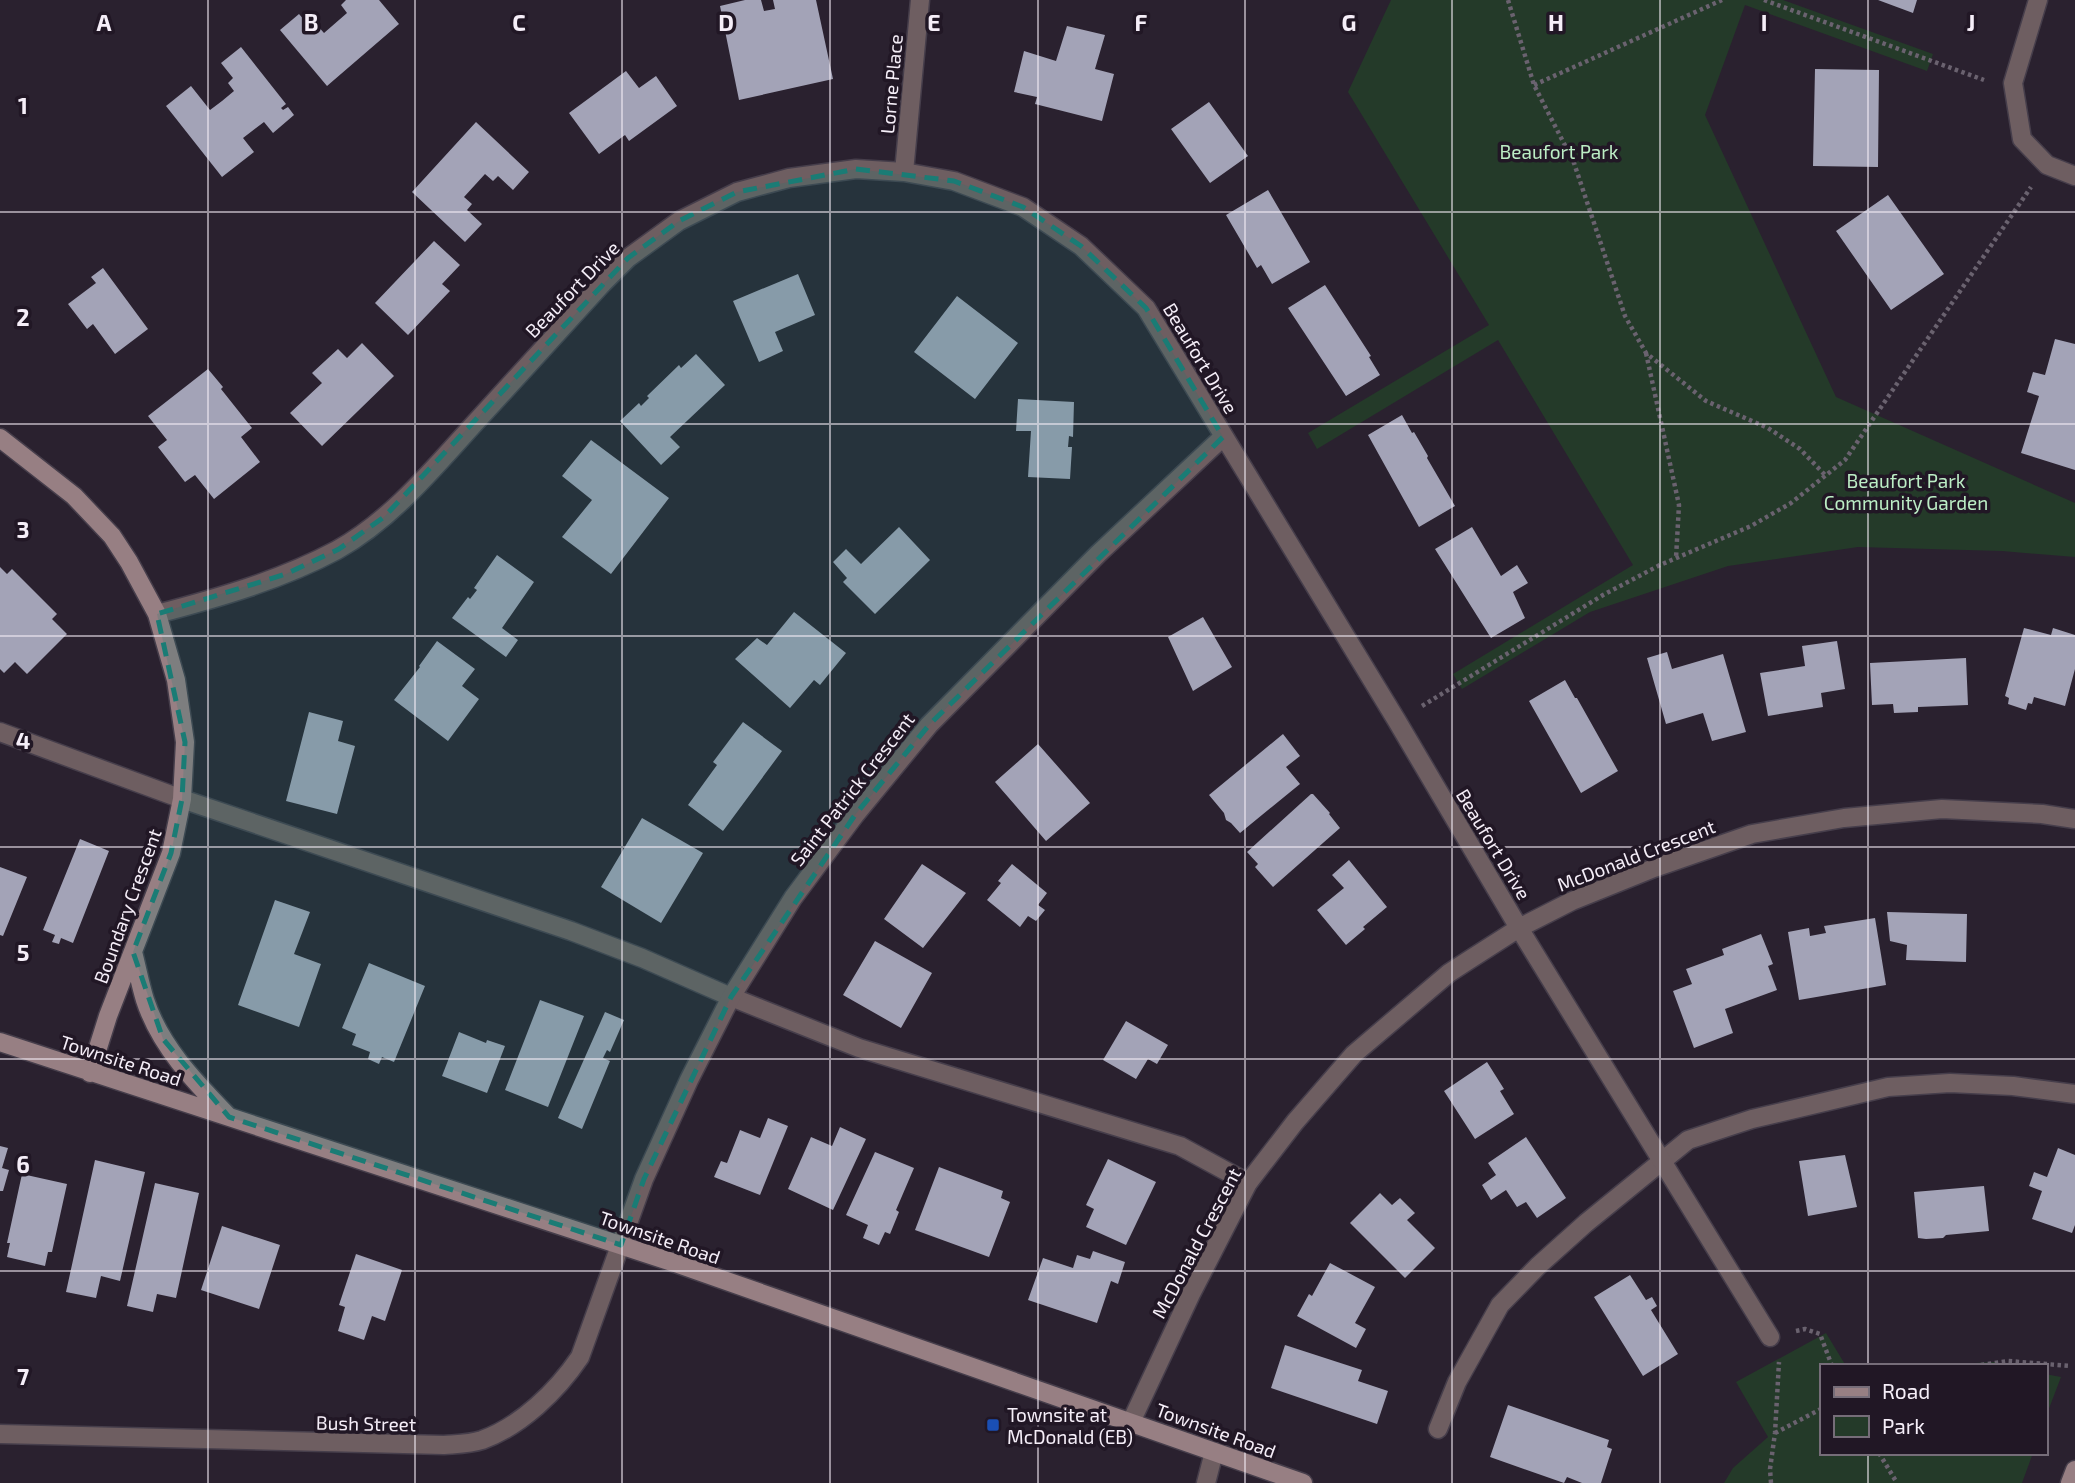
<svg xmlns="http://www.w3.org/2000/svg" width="2075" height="1483" font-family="'Exo 2',sans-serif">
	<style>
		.green { fill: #243a29 }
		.building { fill: #a3a3b7 }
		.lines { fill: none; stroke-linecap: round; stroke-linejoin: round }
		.lane-casing { stroke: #463e4b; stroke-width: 21 }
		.street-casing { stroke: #463e4b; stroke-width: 21 }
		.secondary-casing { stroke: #463e4b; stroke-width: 21 }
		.path { stroke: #6a626f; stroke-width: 4.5; stroke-dasharray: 3.5 3.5; stroke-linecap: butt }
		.lane { stroke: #6e5e61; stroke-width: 18 }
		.street { stroke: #6e5e61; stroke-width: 18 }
		.secondary { stroke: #977f83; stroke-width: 18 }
		.marked { fill: #1a7c75; fill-opacity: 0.2; stroke: #1a7c75; stroke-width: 5; stroke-dasharray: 14 9; stroke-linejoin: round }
		.grid { fill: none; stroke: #f5eef8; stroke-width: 2; stroke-opacity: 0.55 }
		.transit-dot { fill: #1a4fb4; stroke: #211725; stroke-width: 2.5 }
		.labels { text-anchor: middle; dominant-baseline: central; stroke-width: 7; stroke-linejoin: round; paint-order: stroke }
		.street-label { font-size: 19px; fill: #f5eef8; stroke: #211725 }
		.park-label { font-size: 19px; fill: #bcedc5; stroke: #211725 }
		.poi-label { font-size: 19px; fill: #f5eef8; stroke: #211725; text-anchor: start }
		.grid-label { font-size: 23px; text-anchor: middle; font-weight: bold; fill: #f5eef8; stroke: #211725; stroke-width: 7; stroke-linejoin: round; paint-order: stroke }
	</style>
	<rect width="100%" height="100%" fill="#2a212f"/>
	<path class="green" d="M1391,0H1783L1933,54L1927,71L1745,5L1705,115L1836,397L2075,503V557L2002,551L1858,547L1728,566L1590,612L1462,689L1453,674L1633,565L1498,340L1317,449L1308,433L1489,325L1348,92Z
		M1826,1333L1846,1366H1821V1453H2033L2022,1483H1724L1733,1468L1768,1437L1736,1382Z
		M1995,1362L2011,1366H1913Z
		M2045,1374L2061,1377L2045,1419Z"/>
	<path class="building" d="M346,0H379L399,24L327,86L280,30L299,14L312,29L317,25L324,33L347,13L341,5Z
		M745,0H761L764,11L775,9L773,0H816L833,79L739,100L720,6Z
		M1878,0H1917L1913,13Z
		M1067,26L1105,35L1095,69L1114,74L1102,121L1035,104L1037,97L1014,92L1024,51L1056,61Z
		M241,47L286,104L281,108L283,110L288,107L294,115L273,133L264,122L243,138L254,152L222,177L166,106L191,86L210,110L222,101L234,91L228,83L233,78L221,63Z
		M1815,69L1879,70L1878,167L1813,166Z
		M626,71L639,88L656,76L677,106L629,141L625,135L599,154L569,113Z
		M1209,102L1248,156L1210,183L1171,129Z
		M476,122L529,172L513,190L498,176L493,181L485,174L464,197L472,204L467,210L482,224L465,242L412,192Z
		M1268,190L1310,262L1272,284L1261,265L1257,268L1226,215Z
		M1888,195L1944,274L1891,310L1836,231Z
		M434,241L460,265L442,284L450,291L408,335L375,303Z
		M103,268L148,329L115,354L93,324L87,329L68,304L96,283L91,277Z
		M798,274L815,315L775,332L783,351L759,362L733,301Z
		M1325,285L1371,356L1369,357L1380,375L1346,396L1288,308Z
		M957,296L1018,343L975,399L914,352Z
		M2055,339L2075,344V470L2021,453L2039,396L2027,392L2033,372L2045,375Z
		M362,343L394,376L322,446L290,413L322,383L312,373L338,349L347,358Z
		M696,354L725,385L670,437L680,447L661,465L620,421L639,403L641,406L649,398L647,396L679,365L681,368Z
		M208,369L223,387L221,389L252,428L241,437L260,462L214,499L195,475L185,482L158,447L167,440L148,416Z
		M1018,399L1074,402L1073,437L1069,436L1068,447H1072L1070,479L1028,477L1031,431H1016Z
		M1402,415L1412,433L1414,432L1428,456L1427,458L1455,506L1419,527L1368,435Z
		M591,440L669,498L611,574L562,537L592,500L562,476Z
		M899,527L930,560L875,614L843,582L847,578L833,562L846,549L861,564Z
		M1472,527L1501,576L1517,565L1528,583L1513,592L1525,618L1491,638L1435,549Z
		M497,555L534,582L502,628L518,640L506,657L452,618L468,597L470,599L477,590L474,588Z
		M0,567L7,574L12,569L57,614L52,619L67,634L27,674L15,662L4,673L0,669Z
		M794,612L846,653L820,685L814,680L790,708L735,659L757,638L767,645Z
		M1203,617L1232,667L1193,691L1168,637Z
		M2024,628L2051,635L2053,628L2075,635V669L2065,706L2034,697L2032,704L2028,703L2026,710L2008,704L2009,698L2005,696Z
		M437,641L475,669L462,686L479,699L448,741L394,700L420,667L419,666Z
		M1837,641L1845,689L1821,693L1823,707L1768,716L1760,673L1805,666L1802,646Z
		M1667,652L1672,669L1723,654L1746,732L1712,741L1703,713L1666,724L1647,658Z
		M1966,658L1968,705L1918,707V712L1894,713L1893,704L1872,705L1870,663Z
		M1565,680L1575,698H1577L1618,771L1581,793L1529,701Z
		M309,712L343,721L338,741L355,746L337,814L286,801Z
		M743,722L782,751L723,831L688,805L717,765L713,762Z
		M1283,734L1300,756L1286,767L1300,784L1240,833L1231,823L1226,820L1224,813L1209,795Z
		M1038,744L1090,803L1046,841L995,782Z
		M1311,794H1313L1330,813L1329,814L1340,828L1273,887L1255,867L1258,864L1247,852Z
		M642,818L703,853L661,923L601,887Z
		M80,839L109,851L73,943L61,938L59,944L52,942L55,935L43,930Z
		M1349,860L1387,907L1363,927L1365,929L1346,945L1317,910L1344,888L1332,875Z
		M922,864L966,893L923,948L884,919Z
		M1012,864L1047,893L1038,905L1045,910L1036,921L1028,916L1020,927L987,900L1001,883L998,881Z
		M0,867L27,877L3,936L0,935Z
		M275,900L310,912L294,954L321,964L299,1027L238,1005Z
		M1887,912L1967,914L1966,962L1906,960L1907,945L1890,941Z
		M1875,918L1886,985L1799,1000L1788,932L1809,928L1810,936L1826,933L1824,926Z
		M1761,934L1773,964L1768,966L1777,990L1725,1009L1733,1033L1694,1048L1673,991L1692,984L1686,969L1724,955L1722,949Z
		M875,941L932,973L901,1028L843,995Z
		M369,963L425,986L394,1062L382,1057L379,1064L368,1059L370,1052L352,1045L356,1034L342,1028Z
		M540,1000L584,1016L548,1107L505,1090Z
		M605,1012L624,1020L610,1052L607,1050L603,1058L610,1061L582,1129L558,1118Z
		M1126,1021L1168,1045L1157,1064L1148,1059L1136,1079L1103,1060Z
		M459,1032L486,1043L487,1040L505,1046L487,1093L442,1076Z
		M1487,1062L1504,1089L1500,1091L1514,1114L1475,1139L1444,1091Z
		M768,1118L788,1126L760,1195L714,1177L721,1161L727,1163L740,1130L760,1138Z
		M840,1127L866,1139L833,1210L788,1189L811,1137L832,1146Z
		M1526,1137L1566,1198L1537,1218L1526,1202L1517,1207L1506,1190L1491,1200L1482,1185L1496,1175L1488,1163Z
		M0,1146L8,1148L2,1168L9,1170L3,1191H0Z
		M2058,1148L2075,1155V1225L2072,1233L2032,1219L2042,1191L2029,1186L2034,1172L2047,1177Z
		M875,1152L914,1168L896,1210L899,1212L890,1234L885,1232L879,1245L863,1238L868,1225L846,1215Z
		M1845,1155L1857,1207L1808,1216L1799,1161Z
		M1108,1159L1156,1182L1126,1245L1086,1227L1094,1209L1086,1205Z
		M95,1160L145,1172L120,1281L101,1276L96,1298L66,1292Z
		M939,1167L1003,1191L1001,1198L1010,1202L989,1257L915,1230Z
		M22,1174L67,1184L52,1252H48L45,1266L7,1257L10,1243H7Z
		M155,1183L199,1193L176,1298L157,1294L153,1312L127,1306Z
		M1984,1186L1989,1231L1946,1235L1943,1238L1926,1239L1918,1238L1914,1192Z
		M1380,1193L1392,1205L1400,1198L1415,1213L1407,1220L1435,1248L1405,1278L1350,1223Z
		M222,1226L280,1245L259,1309L201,1290Z
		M1093,1251L1125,1262L1118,1284L1111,1281L1097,1323L1028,1300L1043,1258L1073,1268L1077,1255L1090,1259Z
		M356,1254L402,1270L385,1321L372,1316L364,1340L338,1331L345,1307L339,1305Z
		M1330,1263L1375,1287L1355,1323L1366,1329L1356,1348L1297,1316L1309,1294L1312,1296Z
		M1630,1275L1646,1300L1652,1297L1657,1306L1651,1310L1678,1354L1643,1376L1594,1297Z
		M1285,1345L1362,1370L1358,1381L1388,1391L1377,1424L1271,1388Z
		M1508,1405L1609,1440L1607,1447L1612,1449L1601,1483H1582L1567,1477L1564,1483L1490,1457Z"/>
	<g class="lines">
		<g class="lane-casing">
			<path id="lane" d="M0,732L182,799L571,931L642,958L731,997L859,1048L1180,1146L1248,1183
				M1438,1429L1457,1382L1500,1305L1538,1266L1586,1223L1688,1140L1752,1119L1888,1087L1950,1083L2013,1086L2075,1094"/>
		</g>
		<g class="street-casing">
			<path id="street" d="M2038,0L2013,83L2022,139L2047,165L2075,176
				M904,172L920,0
				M157,614C218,598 281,580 337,550C391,520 433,469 474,424C517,377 560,330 603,283L628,258L679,221L737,192L789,178L856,169L904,172L954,181L1023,207L1081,246L1146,308L1397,721L1519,928L1770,1337
				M1131,1422L1191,1294L1248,1183L1295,1122L1354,1054L1449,973L1469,960L1519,928L1572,901L1654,868L1752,834L1844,818L1942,809L2042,814L2075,819
				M0,1434L444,1445C456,1444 470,1444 482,1440C521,1426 557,1391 580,1357L644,1179L689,1080L731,997L793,898L855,815L929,725L1098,554L1223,437
				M1206,1483L1214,1452"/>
		</g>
		<g class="secondary-casing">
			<path id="secondary" d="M0,438L74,496L112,536L129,562L157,614L176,680L185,742L182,799L171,853L108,1016L90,1073
				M133,952C137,967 140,984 145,1000C160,1046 194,1081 227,1115
				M0,1042L678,1264L1303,1483
				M2070,1483L2075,1470"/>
		</g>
		<path class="path" d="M1508,0L1534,85L1574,163L1625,316L1646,353L1706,401L1768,428L1800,449L1826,476
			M1764,0L1984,80
			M1534,85L1722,0
			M1646,353L1679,505L1676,558
			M1422,706L1603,595L1660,565L1751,526L1791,503L1845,460L2031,187
			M1796,1331L1805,1329L1820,1334L1832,1366
			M1974,1366L2008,1361L2071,1366
			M1775,1433L1821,1409
			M1879,1453L1897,1483
			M1771,1483L1770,1469L1775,1433L1779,1362"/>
		<use href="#lane" class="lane"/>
		<use href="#street" class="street"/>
		<use href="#secondary" class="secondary"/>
	</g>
	<path class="marked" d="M856,169L954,181L1023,207L1081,246L1146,308L1223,437L929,725L855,815L731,997L644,1179L621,1245L229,1117L163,1039L133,952L171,853L182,799L185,742L157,614L286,574L339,549L384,517L628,258L679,221L737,192Z"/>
	<path class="grid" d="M208,0V1483M415,0V1483M622,0V1483M830,0V1483M1038,0V1483M1245,0V1483M1452,0V1483M1660,0V1483M1868,0V1366M0,212H2075M0,424H2075M0,636H2075M0,847H2075M0,1059H2075M0,1271H2075M1868,1453V1483"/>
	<rect class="transit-dot" x="986" y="1418" width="14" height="14" rx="3.5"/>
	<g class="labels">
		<g class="street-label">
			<text transform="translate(891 84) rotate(-85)">Lorne Place</text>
			<text transform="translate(572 289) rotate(-46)">Beaufort Drive</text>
			<text transform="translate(1201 358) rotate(59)">Beaufort Drive</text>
			<text transform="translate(852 789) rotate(-52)">Saint Patrick Crescent</text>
			<text transform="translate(1494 844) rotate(59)">Beaufort Drive</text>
			<text transform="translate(1636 855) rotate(-21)">McDonald Crescent</text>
			<text transform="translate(127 906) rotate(-70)">Boundary Crescent</text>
			<text transform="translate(121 1060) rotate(18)">Townsite Road</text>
			<text transform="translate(660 1237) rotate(19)">Townsite Road</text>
			<text transform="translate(1196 1243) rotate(-62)">McDonald Crescent</text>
			<text transform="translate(366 1423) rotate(1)">Bush Street</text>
			<text transform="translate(1216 1430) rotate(20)">Townsite Road</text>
		</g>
		<g class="park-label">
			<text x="1559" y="151">Beaufort Park</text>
			<text x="1906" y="480">Beaufort Park<tspan x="1906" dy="22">Community Garden</tspan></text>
		</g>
		<g class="poi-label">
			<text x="1007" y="1414">Townsite at<tspan x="1007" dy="22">McDonald (EB)</tspan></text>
		</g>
	</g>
	<g class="grid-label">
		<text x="104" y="31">A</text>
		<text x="311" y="31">B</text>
		<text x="519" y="31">C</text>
		<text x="726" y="31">D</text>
		<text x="934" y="31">E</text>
		<text x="1141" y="31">F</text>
		<text x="1349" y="31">G</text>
		<text x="1556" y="31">H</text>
		<text x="1764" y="31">I</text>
		<text x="1971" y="31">J</text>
		<text x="23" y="114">1</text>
		<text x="23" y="326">2</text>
		<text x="23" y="538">3</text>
		<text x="23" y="749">4</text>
		<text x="23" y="961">5</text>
		<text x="23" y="1173">6</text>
		<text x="23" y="1385">7</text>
	</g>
	<rect x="1820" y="1364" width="228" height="91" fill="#211725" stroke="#766d79" stroke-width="2"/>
	<rect x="1834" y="1387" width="35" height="10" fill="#977f83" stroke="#766d79" stroke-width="2"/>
	<text x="1882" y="1399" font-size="21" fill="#f5eef8">Road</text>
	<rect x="1834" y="1416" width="35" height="21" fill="#243a29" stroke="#766d79" stroke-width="2"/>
	<text x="1882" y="1434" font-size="21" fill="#f5eef8">Park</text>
</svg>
